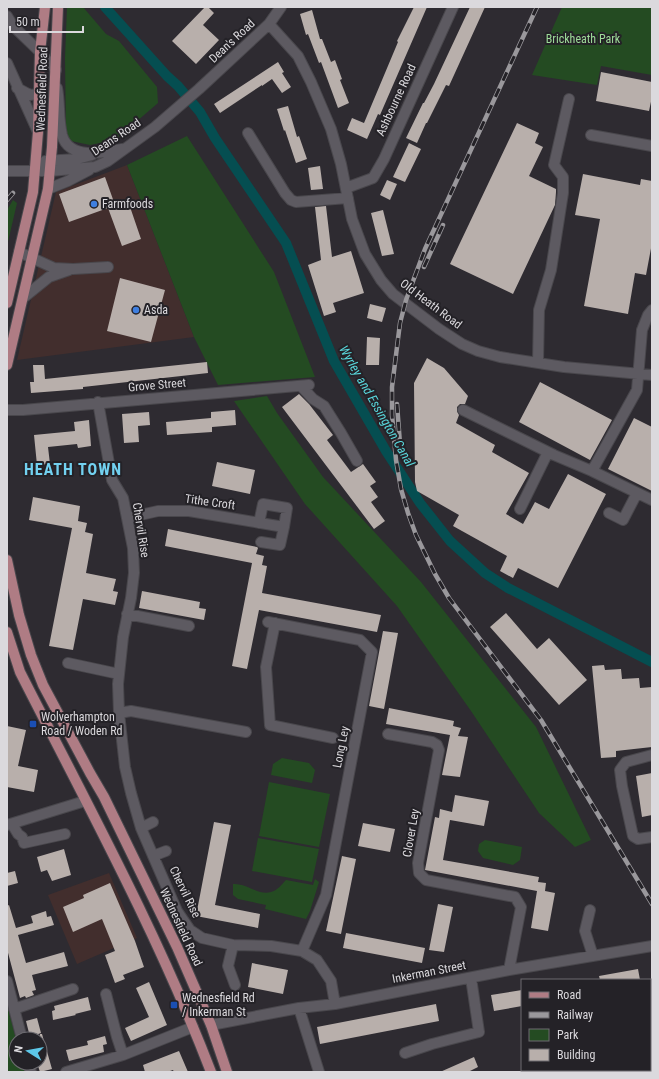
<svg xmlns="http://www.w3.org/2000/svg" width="659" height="1079" font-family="'Roboto Condensed',sans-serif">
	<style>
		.commercial { fill: #422e2d }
		.green { fill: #244b22 }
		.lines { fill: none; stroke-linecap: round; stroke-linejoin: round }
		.canal { stroke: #054e51; stroke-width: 10 }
		.building { fill: #b8afab }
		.minor-casing { stroke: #49474c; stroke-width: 12 }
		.major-casing { stroke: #49474c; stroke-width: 12 }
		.minor { stroke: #5d5a61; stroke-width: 10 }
		.major { stroke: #af7c84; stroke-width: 10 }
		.rail-casing { stroke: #9a989c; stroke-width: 4.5 }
		.rail { stroke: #242227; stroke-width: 3; stroke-dasharray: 9; stroke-linecap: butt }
		.shop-dot { fill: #3f7fe0; stroke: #242227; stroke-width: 1.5 }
		.transit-dot { fill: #1a4fb4; stroke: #242227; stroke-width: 1.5 }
		.labels { text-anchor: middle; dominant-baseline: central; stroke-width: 4; stroke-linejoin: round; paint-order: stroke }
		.park-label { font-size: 12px; fill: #9edb99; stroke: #242227 }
		.street-label { font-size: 12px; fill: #dbd9dd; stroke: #242227 }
		.poi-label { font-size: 12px; fill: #dbd9dd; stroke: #242227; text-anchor: start }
		.water-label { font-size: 13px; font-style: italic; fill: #59d6db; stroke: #242227 }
		.district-label { font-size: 16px; font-weight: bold; letter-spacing: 1px; fill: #72d1f0; stroke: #242227 }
	</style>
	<rect width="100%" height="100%" fill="#2e2b31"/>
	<path class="commercial" d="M127,165L194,337L17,360L56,192Z
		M109,873L137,938L77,964L48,895Z"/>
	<path class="green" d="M67,7H83L106,34L119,41L157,87L158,103L115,140L90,145L71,141L66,133L65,58Z
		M562,7H652V75L601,66L597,85L532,75Z
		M187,136L274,272L315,377L218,385L194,337L127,165Z
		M13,200L17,203L7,246V210Z
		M267,396L277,413L323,477L421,582L536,727L591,840L575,847L539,813L471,711L397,606L305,504L234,401Z
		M282,758L309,763L315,770L312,783L271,775L273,764Z
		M269,782L330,794L319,847L259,836Z
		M258,838L319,849L312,882L252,871Z
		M485,840L522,847L520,860L513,865L483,858L478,851L479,844Z
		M315,879L319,882L310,911L306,919L265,909L266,905L238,899L233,895V884C247,883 259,896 271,892C277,891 282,884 286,880L313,885Z
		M7,1005L16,1039V1063H22L25,1072H7Z"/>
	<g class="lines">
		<path class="canal" d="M105,7L167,76L178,86L200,112L215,138L286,243L334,361L386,451L420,503L450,541L485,573L508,588L652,662"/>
	</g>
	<path class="building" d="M205,7H208L214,13L203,25L219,40L196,64L172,41Z
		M414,7H427L380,115L378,114L367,139L347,130L352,118L364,123L398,42L397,41Z
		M470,7H485L449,86L446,85L427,123H426L417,143L406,138L423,103H424L434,84Z
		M312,10L320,39H322L331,62L335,60L342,79L340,80L349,103L338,108L321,62L319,63L308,34L306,35L300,14Z
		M278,62L284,72L282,73L291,87L282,93L272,79L262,86V85L220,113L214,104Z
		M601,72L652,82V97L649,111L596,101Z
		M288,106L297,137L299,136L307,159L296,163L285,130L284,131L277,109Z
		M517,123L539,133L535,143L543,147L529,176L556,189V192L555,205L513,294L450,264Z
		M409,143L421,149L405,182L393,177Z
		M320,166L323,189L311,190L308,168Z
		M583,174L640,185L641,179L652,181V243L646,275L635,273L628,314L584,306L600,219L575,215Z
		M105,177L115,205L128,201L141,239L122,246L108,208L69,222L59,194Z
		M387,180L397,184L390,200L380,195Z
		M326,206L332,257L351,251L364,293L333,303L336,312L324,316L308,265L321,260L315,207Z
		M383,210L394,254L382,256L371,213Z
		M120,278L165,290L151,342L107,331Z
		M370,304L386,308L382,322L367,318Z
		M367,337L380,338L379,365H366Z
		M427,358L444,368L468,396L465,404H460L457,407V411L459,415L456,423L495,445L492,452L529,473L506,514L523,524L535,502L549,509L568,474L606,494L558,588L518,568L513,578L500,571L507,556L453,526L459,515L417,491L415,482L414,383Z
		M207,362L208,373L83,387V389L31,393L30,382H34L33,365H44L45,379Z
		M540,382L612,420L590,460L519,422Z
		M299,394L309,404L333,435L327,440L351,472L363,464L376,482L370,486L378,497L371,502L385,521L374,529L282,407Z
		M235,410L236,425L212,427V432L167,435L166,422L211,418V412Z
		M149,412L150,425L138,426L139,442L124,443L122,414Z
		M634,418L652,427V491L608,469Z
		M89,420L91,446L78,448L77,444L48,447L50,464L37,465L34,435L75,431L74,422Z
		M217,462L255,470L250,494L212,486Z
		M33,497L80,506L78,521L87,523L85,532L93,534L86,573L116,579L113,591L118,592L115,605L83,599L73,650L49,646L72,528L29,520Z
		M168,529L257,547L258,548L256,554L264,556L262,565L267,566L262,593L381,615L377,632L259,610L247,669L232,666L252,563L165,546Z
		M142,591L200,602L199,608L206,609L204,620L139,608Z
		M506,613L537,649L549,638L587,680L559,705L490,627Z
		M383,631L398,633L384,709L369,706Z
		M604,665L605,670L621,669L622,679L639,678L640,688L652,687V747L616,751V757L601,758L592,666Z
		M389,708L454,721L453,726L461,728L458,736L468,737L460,777L442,775L450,735L386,724Z
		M7,726L26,730L18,766L38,770L34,792L7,787Z
		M652,773V815L642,817L636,776Z
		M455,795L489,801L484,826L450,820L443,860L539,877L538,882L546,883L545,891L555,893L548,931L531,928L537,891L425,870L435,817L439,818L440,809L452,812Z
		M214,822L231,825L215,905L260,914L258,928L196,916Z
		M363,823L395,829L390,852L358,846Z
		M64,849L71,875L52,881L47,870L41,872L37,857Z
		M342,856L356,859L341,934L326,931Z
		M15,871L18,883L7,886V873Z
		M110,883L135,941L144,967L123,975L125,979L115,983L105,955L115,951L102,919L73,932L63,907L84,898L83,895Z
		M438,904L453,907L444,952L429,950Z
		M9,905L16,928L33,923L31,916L46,911L47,917L51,916L54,925L18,935L26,963L64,952L68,966L32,975L36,990L32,991L34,995L26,998L25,996L20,998L7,949V906Z
		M346,933L425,948L422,963L343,948Z
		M252,963L288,970L283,994L248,987Z
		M638,969L640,980H600L599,976Z
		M149,982L167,1025L131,1041L125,1028L149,1017L136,988Z
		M522,990V1006L494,1011L491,995Z
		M88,997L91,1010L75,1014L76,1015L53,1020L52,1011L55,1010L54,1006Z
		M436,1004L439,1021L320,1044L317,1027Z
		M37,1018L41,1033L30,1037L26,1021Z
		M40,1034H42L52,1069L40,1072L37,1063H40Z
		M105,1036L107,1044L103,1045L104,1052L69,1061L66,1050L88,1045L87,1041Z
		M179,1051L188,1072H174L173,1070L167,1072H145L143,1065Z
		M474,1057L478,1067L468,1072H440Z"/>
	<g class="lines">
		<g class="minor-casing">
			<path id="minor" d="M7,16L13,26L40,52L56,70
				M269,24L298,56L311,82L331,129L341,164L352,219L365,254L381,280L393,294L439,329L462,344L478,351L500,357L564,367L652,375
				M7,63L38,132
				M17,88L30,95L38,94
				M57,88C60,103 58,119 62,135C69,160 103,153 122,149
				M248,133L285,193L291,200L296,202L348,198
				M591,135L652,146
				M7,171H50L95,167L108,161L155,127L199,89L269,24L281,7
				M35,171L45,161L77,159L92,155
				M346,188L373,178L384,159L453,7
				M48,189L68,181L89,170
				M19,252L54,268L73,269L108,267
				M23,298L49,277L69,270
				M538,363L539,310L551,270L563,193V177L554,165L569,99
				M301,386L313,399L324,406L341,433L357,461
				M98,402L112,480L123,498L133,548L134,573L131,598L123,637L118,684L119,713L125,767L131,793L141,828L177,911L190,930L202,938L233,945L271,946L302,951L317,960L331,981L335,1004
				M7,410H23L309,385
				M463,410L554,455L592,471L637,390L642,330L648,315L652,310
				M592,471L652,500
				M520,509L548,452
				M609,513L623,520L637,493
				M127,518L158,511H189L284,527L280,545L261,542
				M259,523L263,504L287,508L284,527
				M127,614L189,626
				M268,622L360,640L372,652L326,895L302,951
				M275,623L266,667L270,725L333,738
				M68,663L119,674
				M119,713L131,711L246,732
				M388,734L432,742L437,745L439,750L418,863L419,873L426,880L515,897L521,907L509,970
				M652,755L626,762L620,770L622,786L633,836L638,839L652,837
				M12,824L18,834L22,837L24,843L65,834
				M7,825L85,801
				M141,828L153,822
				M153,856L166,851
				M590,910L585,931L593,956
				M233,945L228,966L235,985
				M7,981L22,1039
				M299,1008L319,1072
				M14,1009L73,989
				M211,1025L299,1008L335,1004L509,970L652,946
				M405,1053L432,1044L479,1032L471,978
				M123,1055L193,1027
				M28,1063L31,1072
				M66,1072L123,1055L117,1037L106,994"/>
		</g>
		<g class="major-casing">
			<path id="major" d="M7,303L33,192L38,132L40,52L45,7
				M7,365L48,189L52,147L58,7
				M7,560L19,615L31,655L43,685L90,773L104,797L177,947L211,1025L227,1072
				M7,632L20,672C87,804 158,934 211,1072"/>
		</g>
		<use href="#minor" class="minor"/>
		<use href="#major" class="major"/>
		<g class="rail-casing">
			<path id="rail" d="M537,7L425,249L406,300L400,323L392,387V415L396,460L401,489L408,513L416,535L435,574L449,598L541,720L652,904
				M7,200L13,193
				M424,267L443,225
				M397,404L400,444"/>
		</g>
		<use href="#rail" class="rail"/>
	</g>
	<g class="shop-dot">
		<circle cx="94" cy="204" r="4"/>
		<circle cx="136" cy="310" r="4"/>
	</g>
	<g class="transit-dot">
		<rect x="29" y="720" width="8" height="8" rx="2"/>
		<rect x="170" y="1001" width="8" height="8" rx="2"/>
	</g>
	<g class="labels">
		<g class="park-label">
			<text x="583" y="39">Brickheath Park</text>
		</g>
		<g class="street-label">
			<text transform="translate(232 41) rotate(-43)">Dean's Road</text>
			<text transform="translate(42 89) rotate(-88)">Wednesfield Road</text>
			<text transform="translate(396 100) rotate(-65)">Ashbourne Road</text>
			<text transform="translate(116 137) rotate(-34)">Deans Road</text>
			<text transform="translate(431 304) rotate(37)">Old Heath Road</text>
			<text transform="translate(157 385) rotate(-5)">Grove Street</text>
			<text transform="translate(210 502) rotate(8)">Tithe Croft</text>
			<text transform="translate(141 530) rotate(81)">Chervil Rise</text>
			<text transform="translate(341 747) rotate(-79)">Long Ley</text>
			<text transform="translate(411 833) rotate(-80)">Clover Ley</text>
			<text transform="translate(185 892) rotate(64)">Chervil Rise</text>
			<text transform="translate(181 927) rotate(65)">Wednesfield Road</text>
			<text transform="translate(429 972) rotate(-11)">Inkerman Street</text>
		</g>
		<g class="poi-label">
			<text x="102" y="204">Farmfoods</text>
			<text x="144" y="310">Asda</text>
			<text x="41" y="717">Wolverhampton<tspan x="41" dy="14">Road / Woden Rd</tspan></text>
			<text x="182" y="998">Wednesfield Rd<tspan x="182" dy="14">/ Inkerman St</tspan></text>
		</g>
		<g class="water-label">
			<text transform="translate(377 406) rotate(60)">Wyrley and Essington Canal</text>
		</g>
		<g class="district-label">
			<text x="73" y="469">HEATH TOWN</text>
		</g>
	</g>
	<rect width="659" height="1079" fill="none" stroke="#dbd9dd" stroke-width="16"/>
	<rect x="521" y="979" width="130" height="92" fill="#242227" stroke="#6d6b70"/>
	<rect x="529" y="992" width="20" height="6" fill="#af7c84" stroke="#6d6b70"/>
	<text x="557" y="999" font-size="12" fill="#dbd9dd">Road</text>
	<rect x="529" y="1012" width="20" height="6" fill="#9a989c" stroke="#6d6b70"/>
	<text x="557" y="1019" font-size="12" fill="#dbd9dd">Railway</text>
	<rect x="529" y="1029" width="20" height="12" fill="#244b22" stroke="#6d6b70"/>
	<text x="557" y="1039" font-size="12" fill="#dbd9dd">Park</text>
	<rect x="529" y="1049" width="20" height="12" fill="#b8afab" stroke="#6d6b70"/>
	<text x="557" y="1059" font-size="12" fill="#dbd9dd">Building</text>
	<g transform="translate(28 1051) rotate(281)"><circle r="19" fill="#242227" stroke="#6d6b70"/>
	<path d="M0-3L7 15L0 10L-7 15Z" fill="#5dc7e8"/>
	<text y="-6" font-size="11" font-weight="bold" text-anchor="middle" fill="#dbd9dd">N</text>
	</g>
	<path d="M10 26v6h73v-6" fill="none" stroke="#dbd9dd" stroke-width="2"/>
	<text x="16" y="26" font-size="12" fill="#dbd9dd" stroke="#242227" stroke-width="3" paint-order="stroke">50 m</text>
</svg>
